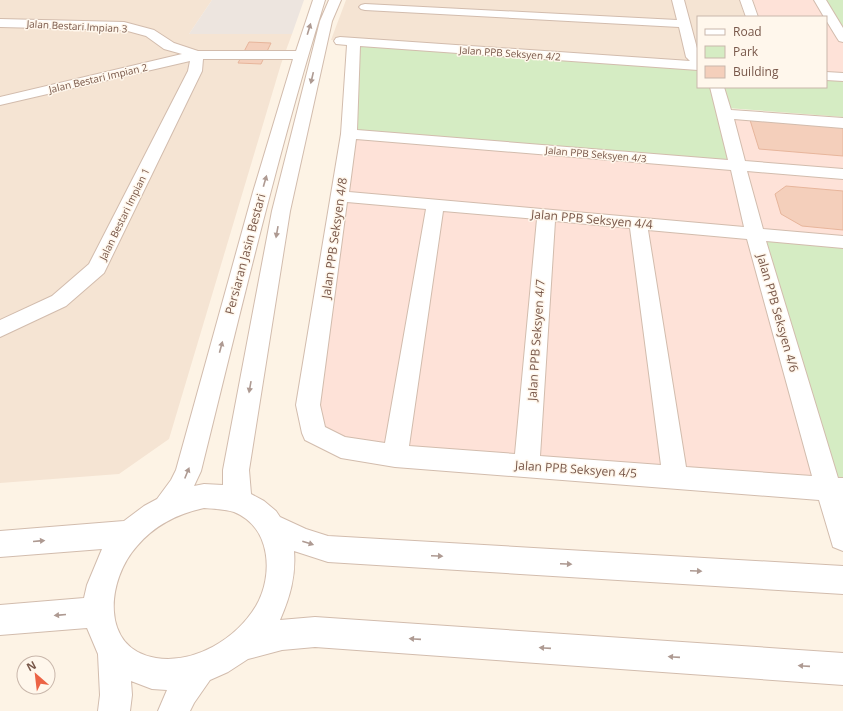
<svg xmlns="http://www.w3.org/2000/svg" width="843" height="711" font-family="'Open Sans',sans-serif">
	<style>
		.residential { fill: #f5e4d3 }
		.commercial { fill: #fee2d8 }
		.industrial { fill: #ede5df }
		.green { fill: #d5ecc3 }
		.building { fill: #f4cfbb; stroke: #e7b59b }
		.lines { fill: none; stroke-linecap: round; stroke-linejoin: round }
		.minor-casing { stroke: #d2bcad; stroke-width: 2 }
		.minor { fill: #fff; fill-rule: evenodd }
		.oneway { fill: #ae9a92 }
		.labels { text-anchor: middle; dominant-baseline: central; stroke-width: 3; stroke-linejoin: round; paint-order: stroke }
		.far-street-label { font-size: 10px; fill: #785749; stroke: #fff7ec }
		.street-label { font-size: 12px; fill: #785749; stroke: #fff7ec }
	</style>
	<rect width="100%" height="100%" fill="#fdf3e5"/>
	<path class="residential" d="M0,0H212L189,34H292L281,64L169,439L119,474L0,483Z
		M346,0H739L745,17H698V63L331,40Z"/>
	<path class="commercial" d="M753,0H817L843,42V74L826,73V17H759Z
		M729,113L843,123V240L818,480L352,444L323,431L314,409L352,137L744,170Z"/>
	<path class="industrial" d="M212,0H304L292,34H189Z"/>
	<path class="green" d="M825,0H843V28Z
		M357,43L698,68V87H712L728,161L354,132Z
		M826,77L843,79V117L727,108L721,87H826Z
		M764,238L843,246V483L833,482Z"/>
	<path class="building" d="M249,42L271,43L261,64L238,63Z
		M750,120L843,127V156L759,149Z
		M786,186L843,191V230L802,226L781,214L775,194Z"/>
	<g class="lines">
		<g class="minor-casing">
			<path id="minor" d="M313,0H325C277,155 240,314 201,471L194,486L204,484L223,485V470L272,211L320,21L329,0H341L332,21L290,211L249,470L251,494L264,501L276,511L280,517L306,529L328,536L843,566V594L328,562L294,551C296,576 290,597 280,620L315,617L843,653V685L315,647L282,650L248,659L228,672L210,680L194,703L190,711H158L167,690L152,689L131,681L132,695L130,711H98L100,695L98,654L87,628L0,635V605L84,598L87,585L102,549L0,557V531L124,521L144,506L157,499L171,480L176,470L253,192L293,59H203L202,71L104,273L66,306L0,337V320L52,296L89,264L188,71L190,61L0,105V97L182,54L164,49L146,36L124,30L0,27V19L124,22L154,30L174,43L198,51H296ZM204,508C214,509 224,509 234,512C271,527 274,575 256,606C236,639 195,664 156,658C99,649 107,579 137,546C155,525 177,514 204,508Z
				M672,0H684L698,52V70L360,46L357,130L728,160L710,87H724L731,110L843,118V128L734,119L745,161L843,169V179L747,171L763,229L843,236V248L766,241L838,478H843V551L833,547L819,500L395,467L341,458L305,440L302,433L296,405L341,134L347,45L336,44L334,41L336,38L340,37L690,61L686,57L679,27L365,10L361,9L359,7L361,5L365,4L677,20ZM356,139L731,170L744,227L349,192ZM347,202L426,209L385,443L345,437L325,427L320,405ZM443,211L537,219L515,454L409,446ZM555,221L630,228L661,465L540,456ZM648,230L747,239L812,476L686,467Z
				M740,0H752L758,17H746Z
				M814,0H826L843,28V42L839,41L837,38L826,20V17H824Z
				M826,72L843,73V81L826,80Z"/>
		</g>
		<use href="#minor" class="minor"/>
	</g>
	<defs><path id="oneway-solid" d="M-6-.8H1V-3.2L6.5 0L1 3.2V.8H-6Z"/></defs>
	<g class="oneway">
		<use href="#oneway-solid" transform="translate(309 29) rotate(-73)"/>
		<use href="#oneway-solid" transform="translate(312 78) rotate(103)"/>
		<use href="#oneway-solid" transform="translate(265 181) rotate(-74)"/>
		<use href="#oneway-solid" transform="translate(277 232) rotate(100)"/>
		<use href="#oneway-solid" transform="translate(221 347) rotate(-75)"/>
		<use href="#oneway-solid" transform="translate(250 387) rotate(100)"/>
		<use href="#oneway-solid" transform="translate(187 473) rotate(-68)"/>
		<use href="#oneway-solid" transform="translate(39 541) rotate(-5)"/>
		<use href="#oneway-solid" transform="translate(308 543) rotate(18)"/>
		<use href="#oneway-solid" transform="translate(437 556) rotate(3)"/>
		<use href="#oneway-solid" transform="translate(566 564) rotate(3)"/>
		<use href="#oneway-solid" transform="translate(696 571) rotate(3)"/>
		<use href="#oneway-solid" transform="translate(60 615) rotate(175)"/>
		<use href="#oneway-solid" transform="translate(415 639) rotate(-176)"/>
		<use href="#oneway-solid" transform="translate(545 648) rotate(-176)"/>
		<use href="#oneway-solid" transform="translate(674 657) rotate(-176)"/>
		<use href="#oneway-solid" transform="translate(804 666) rotate(-176)"/>
	</g>
	<g class="labels">
		<g class="far-street-label">
			<text transform="translate(77 26) rotate(3)">Jalan Bestari Impian 3</text>
			<text transform="translate(510 53) rotate(4)">Jalan PPB Seksyen 4/2</text>
			<text transform="translate(98 78) rotate(-13)">Jalan Bestari Impian 2</text>
			<text transform="translate(596 154) rotate(5)">Jalan PPB Seksyen 4/3</text>
			<text transform="translate(124 214) rotate(-64)">Jalan Bestari Impian 1</text>
		</g>
		<g class="street-label">
			<text transform="translate(592 219) rotate(5)">Jalan PPB Seksyen 4/4</text>
			<text transform="translate(334 238) rotate(-82)">Jalan PPB Seksyen 4/8</text>
			<text transform="translate(245 254) rotate(-75)">Persiaran Jasin Bestari</text>
			<text transform="translate(778 313) rotate(74)">Jalan PPB Seksyen 4/6</text>
			<text transform="translate(536 340) rotate(-86)">Jalan PPB Seksyen 4/7</text>
			<text transform="translate(576 469) rotate(4)">Jalan PPB Seksyen 4/5</text>
		</g>
	</g>
	<rect x="697" y="16" width="130" height="72" fill="#fff7ec" stroke="#c9b7ab"/>
	<rect x="705" y="29" width="20" height="6" fill="#ffffff" stroke="#c9b7ab"/>
	<text x="733" y="36" font-size="12" fill="#785749">Road</text>
	<rect x="705" y="46" width="20" height="12" fill="#d5ecc3" stroke="#c9b7ab"/>
	<text x="733" y="56" font-size="12" fill="#785749">Park</text>
	<rect x="705" y="66" width="20" height="12" fill="#f4cfbb" stroke="#c9b7ab"/>
	<text x="733" y="76" font-size="12" fill="#785749">Building</text>
	<g transform="translate(36 675) rotate(332)"><circle r="19" fill="#fff7ec" stroke="#c9b7ab"/>
	<path d="M0-3L7 15L0 10L-7 15Z" fill="#ec6345"/>
	<text y="-6" font-size="11" font-weight="bold" text-anchor="middle" fill="#785749">N</text>
	</g>
</svg>
